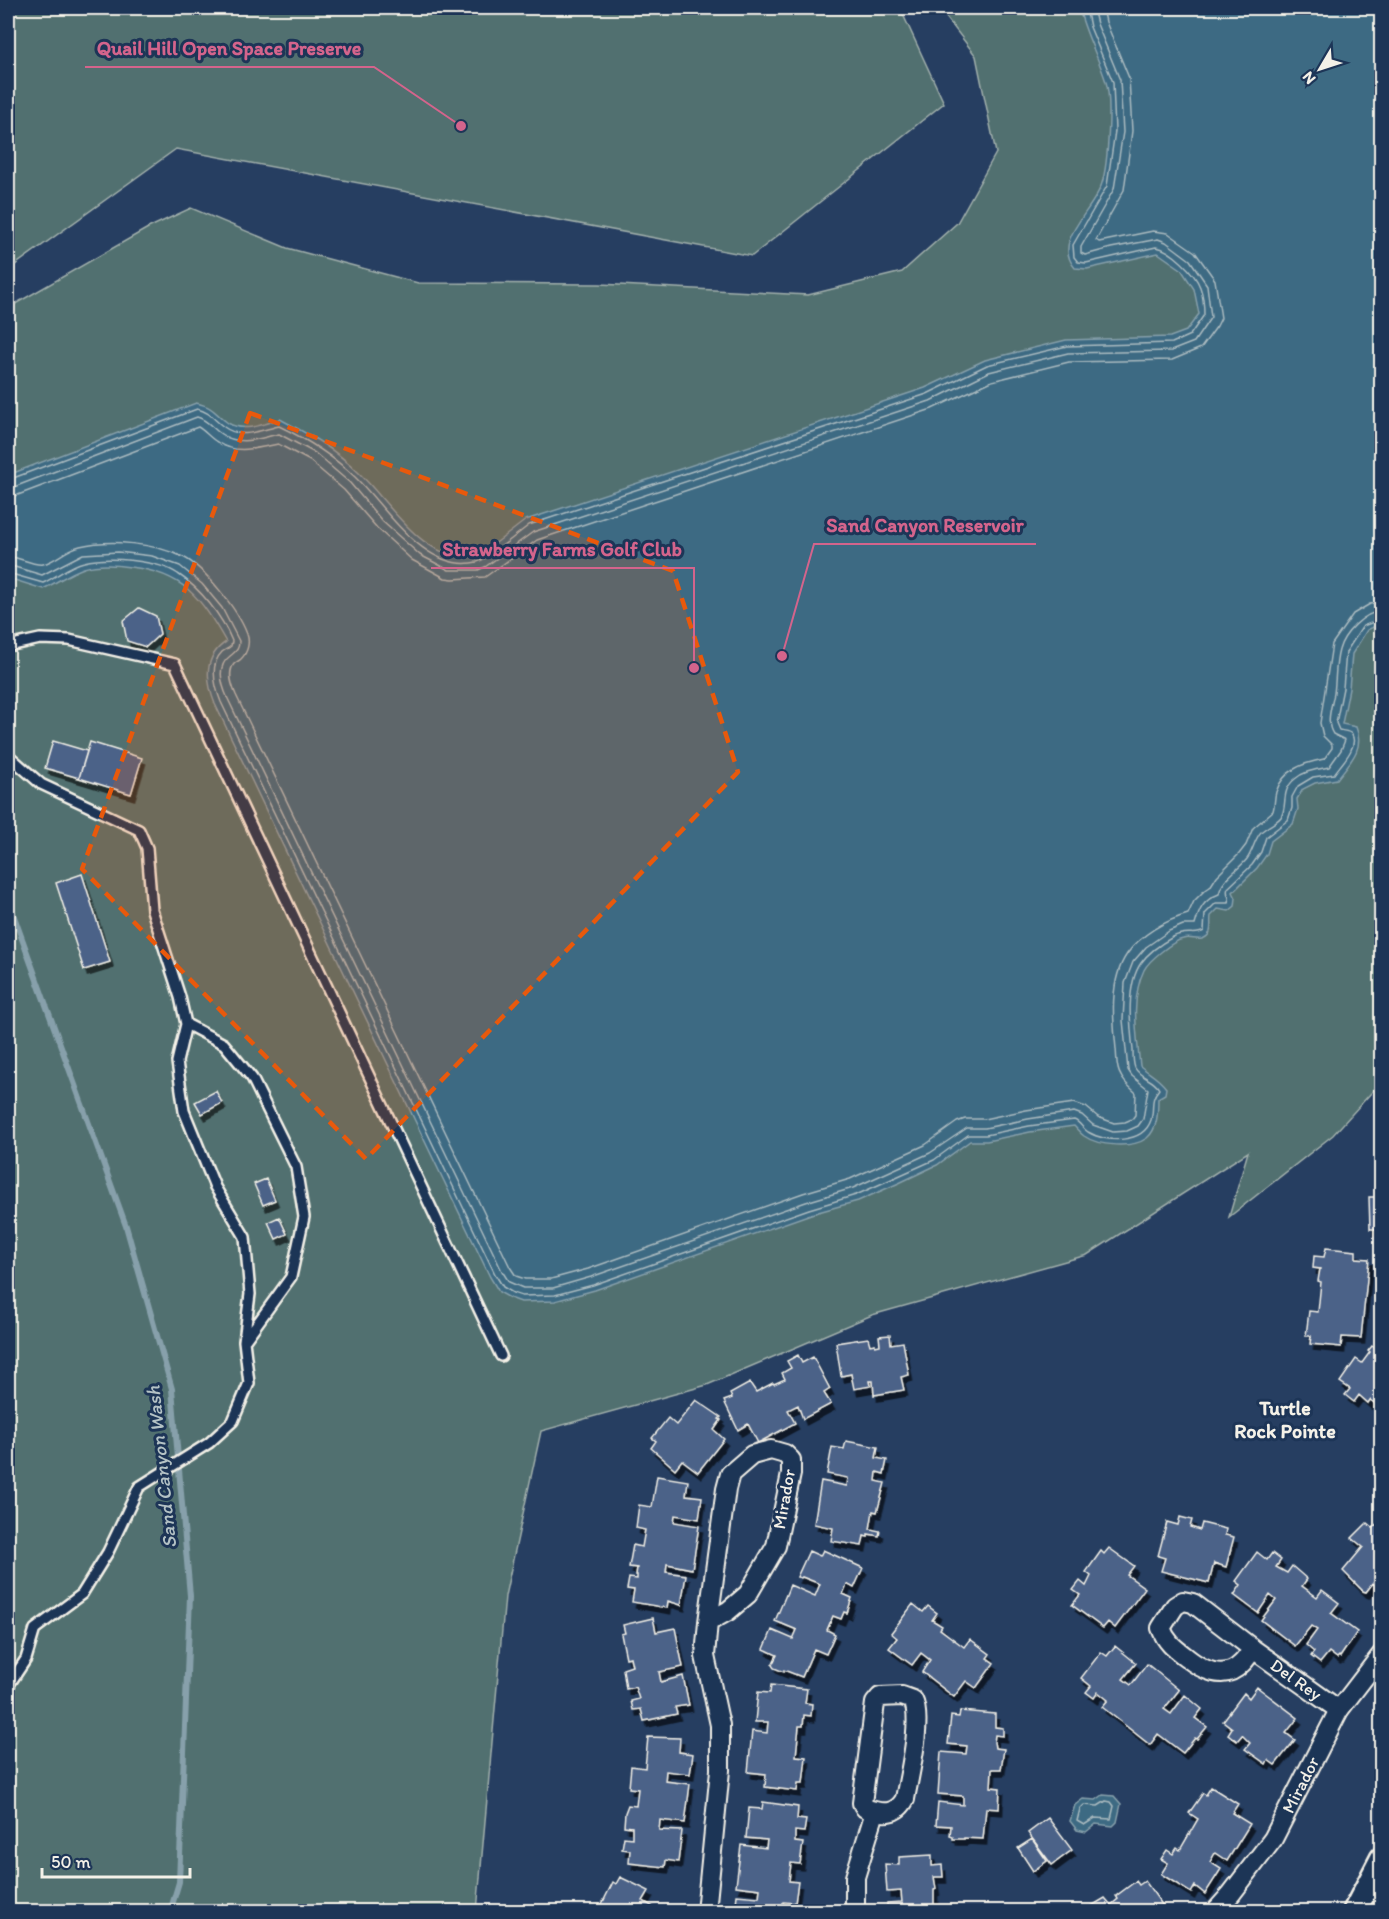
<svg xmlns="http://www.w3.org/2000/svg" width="1389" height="1919" font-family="Itim,sans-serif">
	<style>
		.green { fill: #517070; stroke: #a2b0ac; stroke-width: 1.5 }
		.water { fill: #3e6a83; stroke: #87a0ab; stroke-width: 1.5 }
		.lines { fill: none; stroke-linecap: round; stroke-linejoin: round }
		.shore { stroke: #abbbc0; stroke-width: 1.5 }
		.stream { stroke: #87a0ab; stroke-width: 6 }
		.building { fill: #4c6288; stroke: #f4f1e8; stroke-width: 1.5; filter: url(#shadow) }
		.service-casing { stroke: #f4f1e8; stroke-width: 14 }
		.minor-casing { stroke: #f4f1e8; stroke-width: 22 }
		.tertiary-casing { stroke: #f4f1e8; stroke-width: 27 }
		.service { stroke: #1d3557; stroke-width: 9 }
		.minor { stroke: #1d3557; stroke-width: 18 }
		.tertiary { stroke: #1d3557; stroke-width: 22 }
		.marked { fill: #e8590c; fill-opacity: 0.2; stroke: #e8590c; stroke-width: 4.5; stroke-dasharray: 12 8; stroke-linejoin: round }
		.labels { text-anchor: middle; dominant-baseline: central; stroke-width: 6; stroke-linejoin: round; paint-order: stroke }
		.street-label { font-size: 18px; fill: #f4f1e8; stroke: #1d3557 }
		.neighbourhood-label { font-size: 20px; font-weight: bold; fill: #f4f1e8; stroke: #1d3557 }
		.water-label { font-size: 20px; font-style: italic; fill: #b4c2c5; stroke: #1d3557 }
		.leader { fill: none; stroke: #d4648c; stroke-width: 2 }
		.callout-dot { fill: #d4648c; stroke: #1d3557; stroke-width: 2 }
		.callout-label { font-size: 20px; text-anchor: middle; font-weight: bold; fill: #d4648c; stroke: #1d3557; stroke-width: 6; stroke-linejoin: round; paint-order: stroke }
	</style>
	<defs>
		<filter id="shadow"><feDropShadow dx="3.5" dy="6" stdDeviation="0" flood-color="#0009"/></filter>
	</defs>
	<rect width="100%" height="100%" fill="#263e61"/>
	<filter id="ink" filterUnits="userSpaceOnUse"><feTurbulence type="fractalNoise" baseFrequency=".0167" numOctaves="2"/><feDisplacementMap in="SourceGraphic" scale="12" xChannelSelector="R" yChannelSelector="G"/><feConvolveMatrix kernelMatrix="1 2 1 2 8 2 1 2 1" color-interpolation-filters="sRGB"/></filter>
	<g filter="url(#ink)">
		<path class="green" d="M8,8H900L944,103L752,256L176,149L8,270Z
			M939,8H1381V1082L1333,1135L1229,1217L1248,1152L1087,1255L872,1315L707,1385L541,1431L505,1596L477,1911H8V308L148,228L191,208L287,248L418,283L600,284L808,295L902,272L957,223L996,153L976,56Z"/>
		<path class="water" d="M1079,8H1381L1382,623L1367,630L1352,654L1349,689L1342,724L1356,727C1365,749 1350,762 1337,779L1315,783L1303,789L1297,799L1298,809L1293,824L1271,841L1267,854L1257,868L1233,892L1236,898L1235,906L1229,911L1218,909L1211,916C1210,922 1212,930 1209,934C1202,944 1192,936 1183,939C1173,941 1149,960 1144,970C1130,999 1137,1035 1140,1066C1150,1074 1159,1078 1166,1088L1165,1094L1158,1098C1158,1111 1158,1129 1147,1138C1132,1149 1098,1146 1084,1136C1080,1133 1077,1129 1074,1126L1030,1132L987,1141H970L937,1165L899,1183L858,1201L811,1214L595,1290L555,1301L521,1302L510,1298L499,1292L490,1277L215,704C206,681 203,657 226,642C201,598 184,573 130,567C117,565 98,564 84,568C71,572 56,583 43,589L8,578V475L196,403C215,407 214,413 228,423C244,433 264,424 280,419C310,435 335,449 359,473C391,504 423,563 474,556C483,555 516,527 526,520L925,388L985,360L1066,340L1170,337L1186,331L1199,314L1194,289L1181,269L1158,253L1087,269L1075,268C1051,240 1094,211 1102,183C1108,164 1112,100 1106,82C1098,56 1085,34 1079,8Z
			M1103,1795L1114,1796L1121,1804L1117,1822L1113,1826L1096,1824L1086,1832L1077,1830L1070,1821L1075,1805L1083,1799L1096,1800Z"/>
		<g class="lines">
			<path class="shore" d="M8,480L197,409C210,412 214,420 224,427C241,440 261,430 279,426C308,440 332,455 355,477C387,508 425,574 477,562C486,560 520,532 529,525L927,394L987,365L1067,346L1172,343L1190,335L1204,315C1204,307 1203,295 1200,287C1195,273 1171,249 1156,247L1086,263L1078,262L1074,257L1073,245L1107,186L1115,131L1113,82L1090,27L1086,8
				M8,488L14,487L197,417C208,420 212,428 221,434C240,447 259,438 279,434L315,453L350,483L383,522L420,555L449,570H478L485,567L533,532L930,401L989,372L1068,353L1171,351L1194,342L1211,317L1207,285L1190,260L1166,242L1158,239L1111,248L1085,255L1081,253V247L1114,189L1123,132L1120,80L1097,24L1093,8
				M8,497L18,495L198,427C205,431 210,438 217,442C236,455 257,448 278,444L310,461L344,490L377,528L412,560L445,578L453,579L485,577L537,540L932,409L992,381L1069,362L1172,360L1201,348L1217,326L1221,318L1215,280L1195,252L1168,233L1153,231L1099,242L1096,240L1124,190L1132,131L1129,78L1106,22L1103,8
				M8,556C18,557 35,566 43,564C56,561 66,549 80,546C111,539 154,543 183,557C205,568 238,610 247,634C250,642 248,652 241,659C239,661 236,662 234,664C227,673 232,686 236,695L510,1267L516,1276L525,1279H551L588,1269L803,1193L850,1179L925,1145L957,1122L965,1119H984L1026,1110L1074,1103L1086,1107L1098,1117L1114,1123L1125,1122L1132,1119L1135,1115L1136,1093C1131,1088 1124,1083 1121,1076C1116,1069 1117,1058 1116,1049C1113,1020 1109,980 1127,954C1140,935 1166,920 1188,914L1194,901L1204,891L1210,887L1217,876L1239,854L1246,845L1253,828L1273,811C1275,805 1274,799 1276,792C1283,770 1303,763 1324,759L1332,748V745L1323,736L1320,723L1332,644L1353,614L1370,604L1382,602
				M8,565L42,575L83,554L118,552L152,556L180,566L202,584L222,608L239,641C239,650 236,651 229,657C216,667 222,686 228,699L502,1271L509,1282L523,1288H553L591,1277L806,1202L853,1188L930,1153L967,1128H985L1028,1119L1074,1112L1082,1115L1093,1125L1113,1132L1127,1131L1138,1126L1143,1119L1148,1089L1132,1076L1128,1070L1123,1020L1125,983L1133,962L1146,947L1169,931L1183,925H1195C1199,910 1203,900 1219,894C1222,879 1237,871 1247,859C1253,851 1255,837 1262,831C1268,826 1276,823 1281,817C1288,806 1280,791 1295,779C1305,770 1317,770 1329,767L1341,750L1345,740L1333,734C1325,722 1332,706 1334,693C1336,679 1335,664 1339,650C1343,634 1364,612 1382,611
				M8,573L43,583C56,577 70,565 84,562C108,556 158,560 178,574C201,589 222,616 232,641L231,646C228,649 224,650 222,652C209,665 215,687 221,702L495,1274L503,1287L513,1293L522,1296L555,1295L593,1285L809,1209L856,1195L934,1160L968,1135H986L1029,1126L1074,1120C1080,1122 1082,1128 1088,1132C1106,1143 1143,1144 1151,1120C1155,1106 1149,1101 1159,1089C1154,1079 1140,1078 1135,1068C1133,1063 1133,1055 1133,1050C1130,1025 1126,984 1141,963C1148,953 1162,943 1173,937C1187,929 1194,937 1204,931L1205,914L1216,903H1229C1231,897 1225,894 1228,888L1252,865L1261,852L1266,837L1288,820L1292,808V797L1298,786L1313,777L1334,774C1340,765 1359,747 1352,735C1351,731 1343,731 1339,730L1336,723L1343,688L1346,652L1363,626L1382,619
				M1106,1801L1111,1802L1114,1806L1111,1819L1095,1818L1084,1825L1077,1821L1080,1809L1084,1805L1098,1806Z"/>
			<path class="stream" d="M8,900L126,1226L172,1389L190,1596L179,1882L170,1912"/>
		</g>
		<path class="building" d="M139,608L156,616L160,634L146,647L127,641L123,621Z
			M53,741L87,751L79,778L45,768Z
			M90,742L142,758L131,794L79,778Z
			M82,874L110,962L84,970L56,883Z
			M216,1091L222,1103L202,1114L195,1102Z
			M266,1179L275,1200L263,1205L254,1184Z
			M1376,1193H1382V1248L1380,1229H1370L1369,1197H1376Z
			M279,1217L287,1234L276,1239L268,1222Z
			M1326,1248L1356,1251V1258L1369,1259L1361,1338L1342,1337L1341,1347L1310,1344L1311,1336H1306L1309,1311L1318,1312L1321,1282L1318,1281L1320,1269L1313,1268L1314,1256L1324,1257Z
			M890,1335L891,1344L903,1342L909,1375L901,1377L904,1390L874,1395L873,1381H870L871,1386L854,1389L851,1374L841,1376L836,1343L868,1338L870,1345L875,1344V1346L880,1345L879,1336Z
			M1372,1346L1382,1353V1408L1370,1400L1368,1403L1359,1395L1354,1402L1345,1395L1350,1389L1340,1382L1356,1359L1362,1363L1370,1352L1368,1351Z
			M798,1355L802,1363L813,1357L830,1389L824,1393L831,1404L803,1419L798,1405L788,1410L795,1423L758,1443L748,1424L738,1430L724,1401L732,1398L730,1394L750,1383L756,1392L773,1383L774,1384L785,1379L782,1373L791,1368L787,1361Z
			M696,1400L721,1417L719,1419L721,1420L714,1430L724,1439L698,1472L682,1460L675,1469L651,1448L656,1441L652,1438L668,1418L676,1425Z
			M846,1441L878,1447L876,1458L887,1460L884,1474L877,1472L876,1481L885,1483L877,1512L873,1511L870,1529L880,1531L879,1536L868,1534V1537L864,1536L862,1546L831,1541L833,1528L814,1524L821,1481L847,1486L848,1478L827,1474L832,1447L844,1449Z
			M657,1476L688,1481L686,1495L702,1497L699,1519L675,1515L674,1522L699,1526L692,1569L667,1564L666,1572L686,1575L681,1605L668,1601L667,1608L632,1602L634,1590L627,1589L629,1578L637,1579V1575H636L637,1568L629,1567L633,1545L642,1547L645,1530L636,1528L639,1505L652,1507Z
			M1180,1517L1192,1520L1190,1527L1200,1530L1202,1523L1226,1529L1225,1535L1234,1537L1226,1567L1214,1563L1209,1583L1161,1571L1165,1558L1158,1556L1167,1522L1178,1525Z
			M1382,1518V1590L1373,1583L1366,1592L1363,1591L1343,1571L1363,1547L1352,1538L1367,1523L1373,1528Z
			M1109,1548L1134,1566L1127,1575L1145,1588L1115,1628L1108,1622L1103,1628L1072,1605L1080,1595L1073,1590L1080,1581L1086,1586L1091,1576L1086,1572L1101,1551L1104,1554Z
			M823,1550L863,1568L854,1588L847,1584L843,1594L852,1598L847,1613L844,1612L841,1619L833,1616L827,1630L835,1634L826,1654L814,1649L802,1677L784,1670V1672L774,1668L772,1665L777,1655L764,1649L772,1630L793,1639L797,1630L775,1621L790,1585L815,1596L820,1584L802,1577L801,1578L797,1577L809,1551L820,1556Z
			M1257,1552L1267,1560L1272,1553L1281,1560L1276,1567L1287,1573L1292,1566L1307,1579L1302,1586L1317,1597L1322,1590L1339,1603L1331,1613L1357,1632L1340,1657L1339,1656L1337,1658L1329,1652L1320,1663L1311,1656L1314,1652L1306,1645L1317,1630L1311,1626L1295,1646L1261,1620L1276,1600L1270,1595L1258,1613L1234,1595L1241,1585L1236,1581Z
			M913,1604L923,1612L928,1606L937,1613L932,1620L942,1626L940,1629L964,1647L970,1639L990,1654L987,1658L994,1663L976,1688L966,1681L954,1697L922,1672L930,1660L921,1653L912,1665L889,1648L897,1638L891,1633Z
			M653,1618L656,1632L675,1628L683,1667L659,1672L661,1682L683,1676L689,1705L675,1707L677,1714L644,1721L641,1709L633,1710L631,1701L639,1699L635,1687L626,1689L623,1669L632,1666L630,1657L626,1658L621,1634L625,1633L623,1625Z
			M1115,1646L1136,1663L1123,1679L1131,1685L1147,1664L1179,1690L1164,1709L1171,1714L1185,1695L1202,1709L1195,1718L1207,1727L1197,1739L1195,1738L1183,1753L1158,1734L1150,1745L1102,1707L1108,1700L1098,1692L1094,1698L1086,1692L1091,1686L1081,1678L1101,1652L1107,1656Z
			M771,1685L807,1689L805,1703L812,1704L811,1716L804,1715L803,1726H799L796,1756L806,1757L803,1783H798L797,1791L765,1787L766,1774L748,1772L752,1731L767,1733L768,1722H755L758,1692L770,1693Z
			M1257,1687L1298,1718L1286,1733L1295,1740L1275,1765L1268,1760L1266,1764L1245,1749L1250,1743L1242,1735L1237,1741L1228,1734L1232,1728L1223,1721L1244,1693L1249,1698Z
			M960,1711L995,1714V1727L1003,1728V1736L995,1735L994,1742L995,1748L1004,1749L1001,1769H992L991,1787L1000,1788L999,1809L986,1808L983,1839L964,1838V1839H953V1837L950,1836L951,1826L936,1825L938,1802L963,1805V1796L938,1794L941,1752L966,1754L967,1746L948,1744L951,1716L959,1717Z
			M648,1737L680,1738L679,1752L693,1754L690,1774L666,1771L665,1781L690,1784L685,1823L660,1820L659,1830L682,1831L678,1862L666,1860L665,1867L629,1863L630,1850L622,1849L624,1837L632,1838V1827L624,1826L625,1813L628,1805L636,1806L638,1789L629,1788L631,1766L645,1768Z
			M1211,1787L1238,1804L1232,1813L1250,1824L1227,1861L1215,1853L1210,1862L1221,1869L1205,1894L1195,1886L1191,1893L1161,1874L1168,1863L1161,1859L1167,1850L1173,1854L1177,1848L1180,1850L1198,1819L1189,1813L1203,1793L1206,1795Z
			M763,1802L798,1807L797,1819L806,1820L804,1832L795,1831V1842L803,1843L800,1864L791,1863L789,1881L798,1882L795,1903L783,1902L782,1912H735L737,1895L759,1897L760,1889L736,1886L741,1845L766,1848L767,1840L746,1838L749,1808L762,1809Z
			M1048,1818L1072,1850L1052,1865L1028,1833Z
			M1032,1839L1047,1861L1033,1871L1018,1848Z
			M932,1855V1866L942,1865L943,1877H934L936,1889L934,1890V1912H887V1903L902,1902L901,1891L887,1892L885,1864L899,1865V1857Z
			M620,1877L649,1891L643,1901L662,1912H603L605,1908L601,1906L613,1882L616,1884Z
			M1136,1881L1139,1885L1145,1881L1163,1906L1156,1912H1090L1088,1908L1105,1898L1111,1905L1118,1899L1116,1896Z"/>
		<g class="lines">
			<g class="service-casing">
				<path id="service" d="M8,646L40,639L69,640L175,664L501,1356
					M8,755L41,784L139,830L147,848L152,910L180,997L186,1024L177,1062L184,1111L215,1187L245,1237L250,1294L244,1341L249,1383L233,1421L209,1443L139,1487L108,1552L82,1594L35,1629L26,1659L8,1686
					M186,1024L224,1044L252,1078L296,1167L304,1217L291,1277L246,1339"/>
			</g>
			<g class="minor-casing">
				<g id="minor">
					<path id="s1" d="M1253,1649C1249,1654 1246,1660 1241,1664C1224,1682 1201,1669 1186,1657C1174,1648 1166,1642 1161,1628L1175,1606L1183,1601L1193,1603L1253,1649L1339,1710"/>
					<path d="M902,1696L913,1700C923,1720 909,1776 905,1799C896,1816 881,1814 865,1808L862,1803L875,1703L880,1697Z"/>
					<path d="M706,1912L720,1770V1725L705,1656L708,1622L726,1489L730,1474L752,1455L771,1450L785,1454L791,1460V1474L776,1546L748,1594L728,1611L708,1622"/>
					<path d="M855,1912V1877L875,1812"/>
					<path id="s2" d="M1215,1912L1231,1894L1273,1839L1339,1710L1382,1654"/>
				</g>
			</g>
			<g class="tertiary-casing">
				<path id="tertiary" d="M1354,1912L1382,1858"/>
			</g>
			<use href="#service" class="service"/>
			<use href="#minor" class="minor"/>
			<use href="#tertiary" class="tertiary"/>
		</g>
	</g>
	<path class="marked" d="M250,413L673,571L738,772L366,1159L82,869Z"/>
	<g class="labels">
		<g class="street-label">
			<text transform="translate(784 1499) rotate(-80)">Mirador</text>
			<text stroke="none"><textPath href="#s1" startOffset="294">Del Rey</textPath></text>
			<text stroke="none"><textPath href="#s2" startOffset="154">Mirador</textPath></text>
		</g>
		<g class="neighbourhood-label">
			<text x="1285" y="1408">Turtle<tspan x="1285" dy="23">Rock Pointe</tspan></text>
		</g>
		<g class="water-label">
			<text transform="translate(161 1467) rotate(-96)">Sand Canyon Wash</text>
		</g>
	</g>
	<path class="leader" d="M461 126L374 67H85M782 656L814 544H1036M694 668L694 568H431"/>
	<g class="callout-dot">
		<circle cx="461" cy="126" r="6"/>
		<circle cx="782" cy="656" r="6"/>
		<circle cx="694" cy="668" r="6"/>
	</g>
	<g class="callout-label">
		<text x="229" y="55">Quail Hill Open Space Preserve</text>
		<text x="925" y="532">Sand Canyon Reservoir</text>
		<text x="562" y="556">Strawberry Farms Golf Club</text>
	</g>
	<rect width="1389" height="1919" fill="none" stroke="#1d3557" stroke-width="30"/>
	<rect x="15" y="15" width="1359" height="1889" fill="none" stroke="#f4f1e8" stroke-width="2" filter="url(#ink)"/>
	<g transform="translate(1320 69) rotate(231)" stroke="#1d3557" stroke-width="4.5" paint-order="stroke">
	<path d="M0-4.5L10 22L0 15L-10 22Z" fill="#f4f1e8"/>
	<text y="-9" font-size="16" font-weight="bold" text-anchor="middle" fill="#f4f1e8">N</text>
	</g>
	<path d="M42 1868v9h148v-9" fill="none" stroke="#f4f1e8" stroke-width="3"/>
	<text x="51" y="1868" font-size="18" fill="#f4f1e8" stroke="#1d3557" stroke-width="4.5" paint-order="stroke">50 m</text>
</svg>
